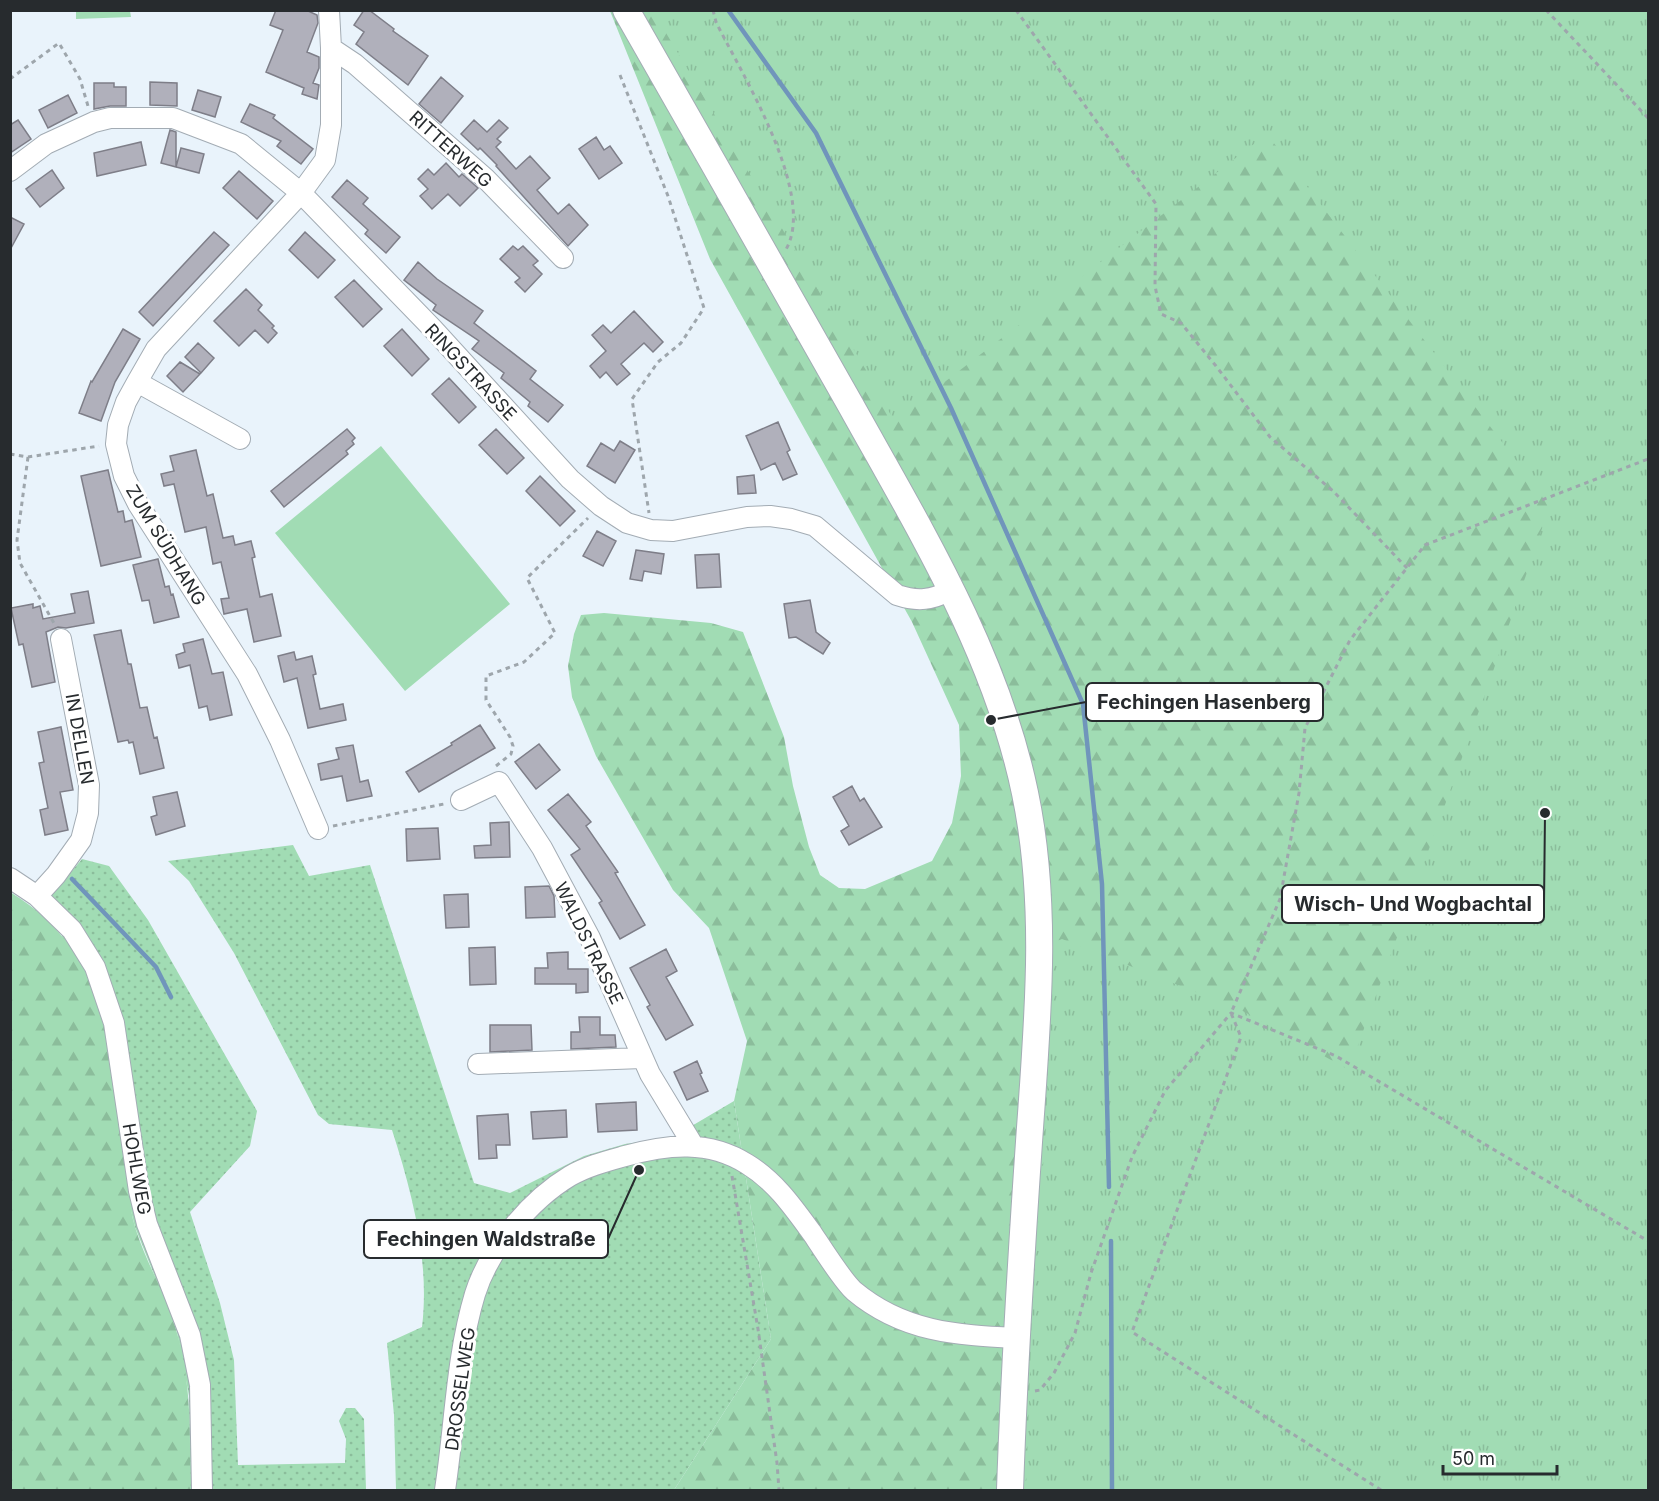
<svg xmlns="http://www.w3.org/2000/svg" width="1659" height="1501" font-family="Inter,sans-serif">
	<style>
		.grass { fill: url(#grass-dots) }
		.forest { fill: url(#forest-firs) }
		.park { fill: url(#park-tufts) }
		.garden { fill: #a1dcb4 }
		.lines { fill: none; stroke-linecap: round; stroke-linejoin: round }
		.stream { stroke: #7095bb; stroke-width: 4.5 }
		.building { fill: #b0b0bb; stroke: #7e7e88; stroke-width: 1.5 }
		.minor-casing { stroke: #a3acb4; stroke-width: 22 }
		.major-casing { stroke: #a3acb4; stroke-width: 28 }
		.path { stroke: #9ea6ac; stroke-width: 3; stroke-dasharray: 4.5 4.5; stroke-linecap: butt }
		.minor { stroke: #fff; stroke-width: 20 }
		.major { stroke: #fff; stroke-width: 26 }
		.labels { text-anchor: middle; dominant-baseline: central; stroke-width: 6; stroke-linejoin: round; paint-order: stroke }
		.street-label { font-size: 18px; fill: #272b2e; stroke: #fff }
		.leader { fill: none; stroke: #272b2e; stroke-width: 2 }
		.callout-dot { fill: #272b2e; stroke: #fff; stroke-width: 2 }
		.callout { fill: #fff; stroke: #272b2e; stroke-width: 2 }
		.callout-label { font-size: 20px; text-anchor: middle; font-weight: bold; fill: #272b2e }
	</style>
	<defs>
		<pattern id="grass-dots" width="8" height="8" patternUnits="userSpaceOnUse" patternTransform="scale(1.5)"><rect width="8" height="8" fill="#a1dcb4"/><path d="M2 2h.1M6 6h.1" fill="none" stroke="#8bbd9b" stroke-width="1.8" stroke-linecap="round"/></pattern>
		<pattern id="forest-firs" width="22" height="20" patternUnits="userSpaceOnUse" patternTransform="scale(1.5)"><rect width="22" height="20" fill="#a1dcb4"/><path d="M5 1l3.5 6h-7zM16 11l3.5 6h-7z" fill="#8bbd9b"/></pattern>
		<pattern id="park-tufts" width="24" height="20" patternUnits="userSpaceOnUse" patternTransform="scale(1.5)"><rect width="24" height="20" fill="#a1dcb4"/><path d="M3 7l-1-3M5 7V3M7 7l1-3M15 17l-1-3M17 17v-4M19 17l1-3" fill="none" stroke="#8bbd9b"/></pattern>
	</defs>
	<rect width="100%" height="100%" fill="#e9f3fb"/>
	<path class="grass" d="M293,845L309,876L370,865L474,1183L510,1193L584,1156L625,1144L673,1137L734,1101L771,1339L674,1490H396L394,1415L387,1343L422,1327C430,1261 412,1192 392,1130L329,1124L318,1115L234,953L189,881L168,861Z
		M82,859L109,866L148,920L257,1111L250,1146L190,1212L220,1303L234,1360L238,1465L345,1463L346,1439L339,1421L346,1408H355L364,1419L366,1490H190L189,1396L177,1332L135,1227L61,932L38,911Z"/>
	<path class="forest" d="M610,11H1648V1490H674L771,1339L734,1101L747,1041L709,928L673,890L596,756L572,697L568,666L574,634L581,615L604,613L711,623L743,632L784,737L793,786L809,847L820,875L839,888L865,889L932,861L952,823L961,776L959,725L912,622L710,259Z
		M10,892C112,953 110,1056 124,1160C127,1182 129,1205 135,1227C146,1263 167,1296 177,1333C192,1386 190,1436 190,1490H11Z"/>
	<path class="park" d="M653,11H1648V1490H1026L1032,1312L1046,1127L1052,943L1062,939L1241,1010L1349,1070L1488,686L1550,505L1267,134L894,421L873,382Z"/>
	<path class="garden" d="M76,11H130L131,17L76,19Z
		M381,446L510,604L405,691L275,533Z"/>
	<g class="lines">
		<path class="stream" d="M728,10L816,133L951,408L1083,704L1102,884L1109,1187
			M72,879L156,967L171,997
			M1111,1241L1112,1490"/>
	</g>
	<path class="building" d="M276,10H306L317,15L318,23L307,52L319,57V68L313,83L319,85L317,99L302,94L304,88L266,72L283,30L270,25Z
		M364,10H369L394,29L393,31L428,56L408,85L356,44L364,32L354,25Z
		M441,77L463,96L441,123L419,104Z
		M150,82L177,83V106L150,105Z
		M94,83H114V87H126V106H110L94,109Z
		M198,90L221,97L215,117L192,110Z
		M68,95L77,113L48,128L39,110Z
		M250,104L275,115L273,118L313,149L301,164L277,146L281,141L241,122Z
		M18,120L31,139L10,153V125Z
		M474,120L487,132L499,120L508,128L497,139L501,142L496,147L516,169L530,156L550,178L537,190L558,214L569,204L588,225L568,246L496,166L497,165L480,148L478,150L461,134Z
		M170,130L176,132V167L161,163Z
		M596,137L604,150L610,146L622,163L599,179L579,149Z
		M141,142L146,165L97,176L94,153Z
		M181,148L204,154L199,173L176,167Z
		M446,163L459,177L462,174L478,188L460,206L448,194L432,209L420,196L428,189L418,179L428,169L434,175Z
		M52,170L64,188L40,207L26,189Z
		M239,171L273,201L257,219L223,188Z
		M347,180L368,198L363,204L400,237L386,253L365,234L368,230L332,197Z
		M10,217L24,224L10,250Z
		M214,232L229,245L153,326L139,312Z
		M305,232L335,260L318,278L289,250Z
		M513,246L518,250L523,246L538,261L533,265L542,274L525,292L515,282L520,278L500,259Z
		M418,262L437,279L483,311L474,323L536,371L530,379L563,405L548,422L528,406L530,402L501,378L504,373L472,349L479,341L433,310L436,305L404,280Z
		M354,280L382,309L363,327L335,297Z
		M246,289L262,305L258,310L274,326L272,328L277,333L268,343L255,330L239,346L214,321Z
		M634,311L663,342L653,352L644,343L621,364L630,374L617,385L606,372L600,378L590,366L606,351L592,335L603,325L611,333Z
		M123,329L140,339L115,382L101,421L79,413L91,381L92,382Z
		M402,329L429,359L412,376L384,346Z
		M198,343L214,358L201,373L185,357Z
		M180,362L200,374L183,392L167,376Z
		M449,378L476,407L459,423L432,394Z
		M778,422L790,450L787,452L797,474L783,480L775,463L761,470L746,436Z
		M347,429L355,438L352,441L354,444L346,451L348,454L284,507L271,491Z
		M496,429L524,458L507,474L479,445Z
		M620,441L635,450L615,483L587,466L601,443L614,451Z
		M196,450L207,496L213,494L223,538L233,536L235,545L251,541L255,557L252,558L260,597L272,594L281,636L254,642L247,609L224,614L221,599L229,598L221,562L213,564L206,527L185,532L174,484L164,486L161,474L174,471L170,456Z
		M108,470L118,512L123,511L125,522L132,520L141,557L101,566L81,476Z
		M754,475L756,493L738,494L737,477Z
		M540,476L575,511L560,526L526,491Z
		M597,531L616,541L603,566L583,556Z
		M636,550L664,554L661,574L644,571L642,581L630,579Z
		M719,554L721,587L697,588L695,555Z
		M158,559L165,587L169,586L171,595L173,594L179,617L154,623L149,600L142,601L133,565Z
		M88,591L94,623L66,628L58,627L46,632L55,682L32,687L23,644L19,645L11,608L33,604V608L40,606L43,619L75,613L71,594Z
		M810,600L816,632L830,643L823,654L796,637L789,638L784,604Z
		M121,630L128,664H131L140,708L147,707L154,738L157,737L164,768L140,774L133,742L129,743L128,740L118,742L94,635Z
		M203,639L212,674L223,672L232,715L210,720L207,706L199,708L190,665L179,668L176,655L185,652L183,644Z
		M294,652L296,660L312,656L316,674L313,675L320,709L343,704L346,720L308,728L297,678L284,682L278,656Z
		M480,725L495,748L419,792L406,772L452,745L451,743Z
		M61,727L73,790L60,792L68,830L45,835L40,810L48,808L39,763L44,762L38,732Z
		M539,744L560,770L536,789L515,762Z
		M353,745L360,782L368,780L372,796L347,801L342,776L321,780L318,764L339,759L336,748Z
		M852,786L860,801L864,798L882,827L849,845L841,831L849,826L833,797Z
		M177,792L185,826L156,835L151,817L157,815L153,797Z
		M568,794L591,822L586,826L618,872L615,873L645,925L620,939L599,903L602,901L571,855L580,849L548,810Z
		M509,822L510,857L475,858L474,846L491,845L490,823Z
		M438,828L440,859L407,861L406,829Z
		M549,886L554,896L555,917L526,918L525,887Z
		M468,894L469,927L446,928L444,895Z
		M495,947L496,984L470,985L469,948Z
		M666,949L677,971L666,977L693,1025L666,1040L647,1007L650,1005L630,968Z
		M568,952V969H588V992L576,993V984H535V968H548L547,953Z
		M579,1017H600V1035H615L616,1047L571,1049V1032H580Z
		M490,1025H531L532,1050L490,1052Z
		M697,1061L702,1073L700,1074L708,1091L687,1100L674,1072Z
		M636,1102L637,1130L598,1132L596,1104Z
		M566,1110L567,1137L533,1139L531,1112Z
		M508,1114L510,1145H496L497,1158L479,1159L477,1116Z"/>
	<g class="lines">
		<g class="minor-casing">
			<path id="minor" d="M331,48L355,64L485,178L563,258
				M10,171L46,144L94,122L110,118H173L241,144L301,193L433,329L570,479L601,506L627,523L651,530L673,531L747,517L770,516L791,519L815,526L897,595C918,602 932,600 951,590
				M137,382L240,439
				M461,800L499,782L542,848L590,938L650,1074L693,1145
				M318,829L280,740L247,674L138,504L124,476L116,444L118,425L126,402L137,382L156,349L301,193L325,160L331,125V48L329,10
				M10,878L37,896L72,930L95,967L114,1023L139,1191L147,1224L190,1335L200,1385L202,1490
				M37,896L56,875L81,840L88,813L89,785L61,639
				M478,1064L642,1058
				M445,1490C455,1425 456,1357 475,1294C489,1249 530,1200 570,1176C587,1166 607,1161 625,1156C668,1144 709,1140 747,1164C775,1181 793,1207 812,1233C822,1248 842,1280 854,1291C903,1332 956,1335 1016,1338"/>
		</g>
		<g class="major-casing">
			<path id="major" d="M626,10C701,141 776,273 850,404C919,528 996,653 1025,793C1049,908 1037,1026 1029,1142C1021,1258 1014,1374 1010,1490"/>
		</g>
		<path class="path" d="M713,10L716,22C741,73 819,197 785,251
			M1016,10L1156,204L1155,286L1161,314L1181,323L1216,366L1270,437L1333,491L1407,568
			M1546,10L1648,118
			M620,75L668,196L704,308L681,343L658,362L632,399L649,513
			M10,79L59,43L80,79L88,106
			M10,454L28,457L99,446
			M28,457L17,540L20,563L55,625
			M496,766L511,754L513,746L510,737L486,700V676L524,662L555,633L527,578L588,518
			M333,826L444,804
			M732,1176L758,1329L777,1463L779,1490
			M1035,1391L1040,1390L1054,1373L1075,1333L1091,1273L1132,1157L1165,1091L1231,1013L1336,1056L1648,1241
			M1381,1490L1132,1332L1241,1037L1231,1013L1280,899L1299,793L1305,728L1350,640L1425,545L1648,459"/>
		<use href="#minor" class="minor"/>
		<use href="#major" class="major"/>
	</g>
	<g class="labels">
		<g class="street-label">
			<text transform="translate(451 149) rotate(42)">RITTERWEG</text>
			<text transform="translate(471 372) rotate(47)">RINGSTRASSE</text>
			<text transform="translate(166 545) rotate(59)">ZUM SÜDHANG</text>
			<text transform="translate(80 739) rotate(80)">IN DELLEN</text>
			<text transform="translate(589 943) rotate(64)">WALDSTRASSE</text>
			<text transform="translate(137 1169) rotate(80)">HOHLWEG</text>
			<text transform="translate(460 1389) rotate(-82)">DROSSELWEG</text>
		</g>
	</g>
	<path class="leader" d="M991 720L1086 702M1545 813L1544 904M639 1170L608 1239"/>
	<g class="callout-dot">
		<circle cx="991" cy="720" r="6"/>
		<circle cx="1545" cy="813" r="6"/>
		<circle cx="639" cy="1170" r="6"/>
	</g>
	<g class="callout">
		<rect x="1086" y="683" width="237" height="38" rx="6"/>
		<rect x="1282" y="885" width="262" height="38" rx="6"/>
		<rect x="364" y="1220" width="244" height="38" rx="6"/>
	</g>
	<g class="callout-label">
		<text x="1204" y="709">Fechingen Hasenberg</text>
		<text x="1413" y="911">Wisch- Und Wogbachtal</text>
		<text x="486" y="1246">Fechingen Waldstraße</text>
	</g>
	<rect width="1659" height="1501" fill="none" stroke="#272b2e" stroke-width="24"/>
	<path d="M1443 1465v9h114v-9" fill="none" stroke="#272b2e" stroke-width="3"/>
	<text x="1452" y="1465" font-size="18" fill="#272b2e" stroke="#ffffff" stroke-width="4.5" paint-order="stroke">50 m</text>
</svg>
